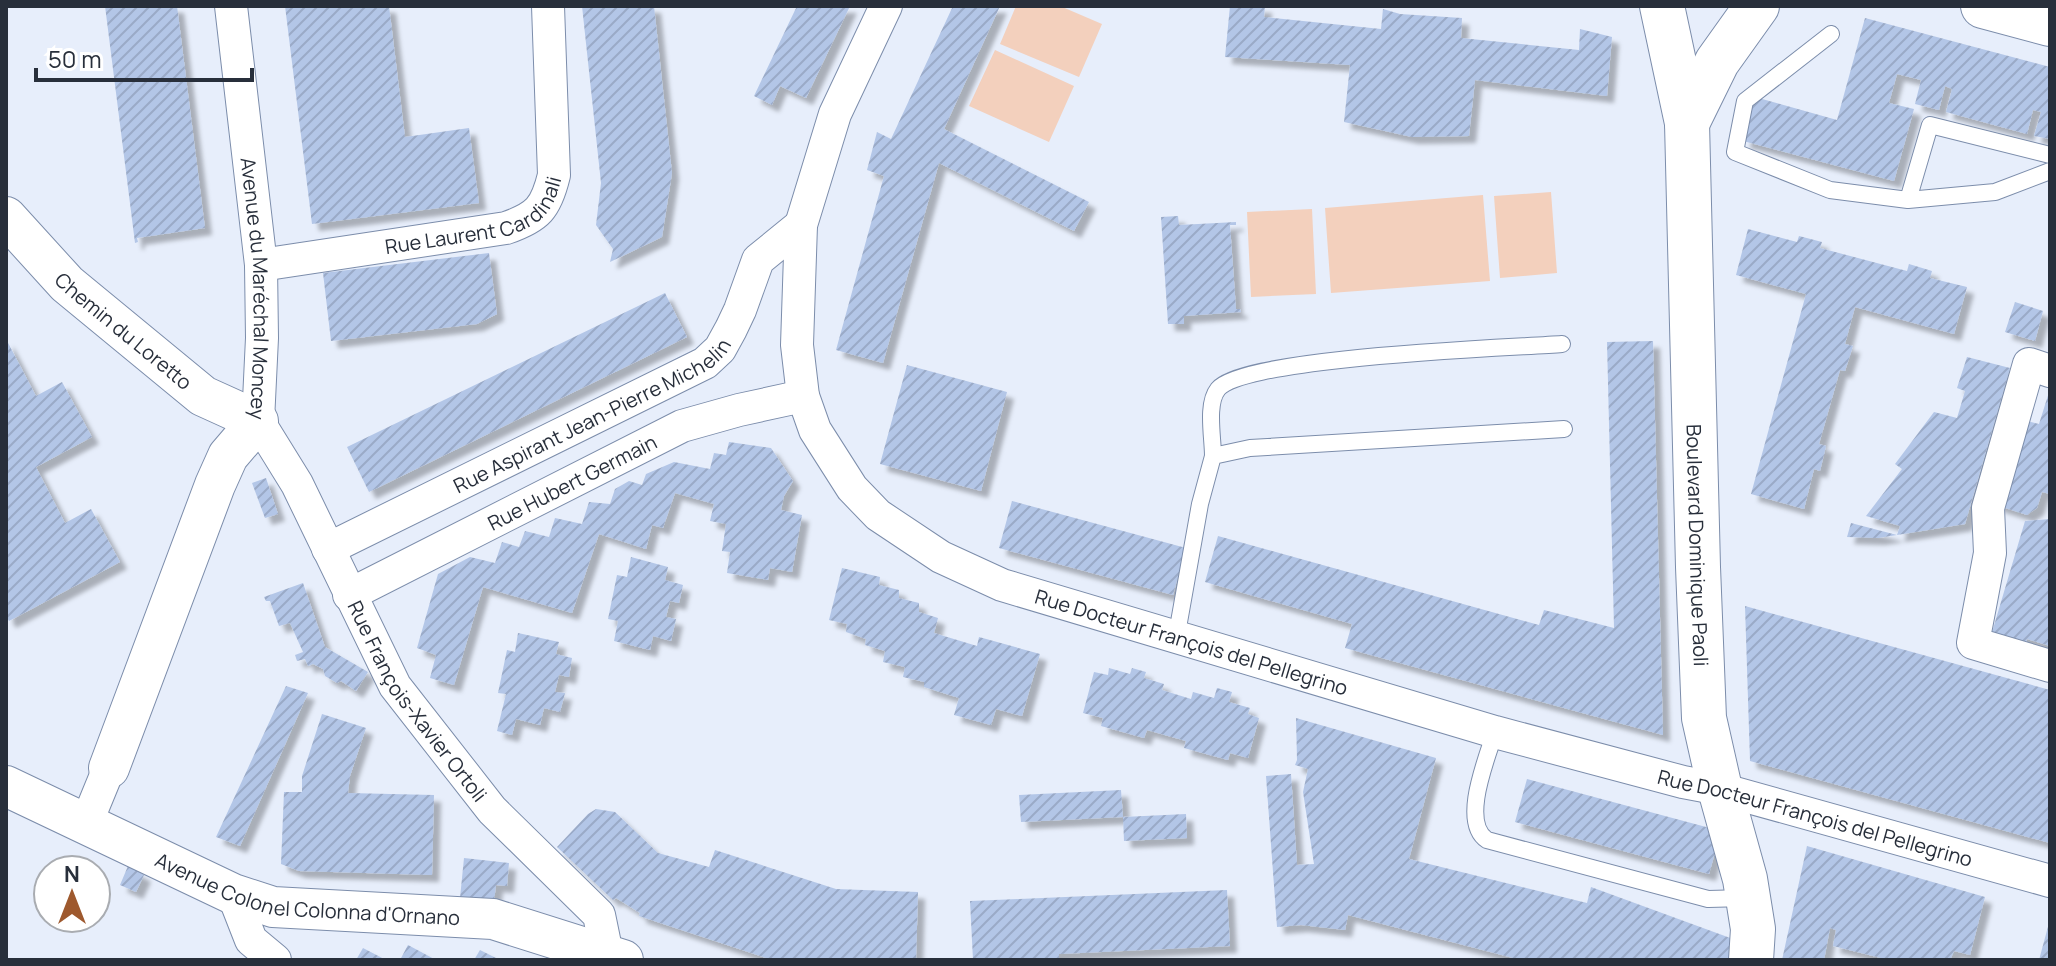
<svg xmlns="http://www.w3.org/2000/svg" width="2056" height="966" font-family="Manrope,sans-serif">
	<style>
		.pitch { fill: #f3d0bd }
		.building { fill: url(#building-hatch); filter: url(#shadow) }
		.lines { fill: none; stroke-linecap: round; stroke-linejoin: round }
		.service-casing { stroke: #7c8dab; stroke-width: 18 }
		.minor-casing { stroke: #7c8dab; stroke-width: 34 }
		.tertiary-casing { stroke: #7c8dab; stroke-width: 42 }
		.secondary-casing { stroke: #7c8dab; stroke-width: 46 }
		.service { stroke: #fff; stroke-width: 16 }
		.minor { stroke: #fff; stroke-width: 32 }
		.tertiary { stroke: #fff; stroke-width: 40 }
		.secondary { stroke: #fff; stroke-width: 44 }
		.labels { text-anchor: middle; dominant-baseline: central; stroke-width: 8; stroke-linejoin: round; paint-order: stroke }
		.street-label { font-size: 20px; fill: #282f3b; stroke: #fff }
	</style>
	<defs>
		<pattern id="building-hatch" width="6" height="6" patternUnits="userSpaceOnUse" patternTransform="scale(2)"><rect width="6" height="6" fill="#b3c6e7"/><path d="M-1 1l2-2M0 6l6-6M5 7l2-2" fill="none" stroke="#9aaac7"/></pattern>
		<filter id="shadow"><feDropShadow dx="7" dy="7" stdDeviation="2" flood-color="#0004"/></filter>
	</defs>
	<rect width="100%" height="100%" fill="#e7eefb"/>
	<path class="pitch" d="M1016,6H1060L1102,24L1079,77L1000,44Z
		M995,50L1074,86L1049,142L969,106Z
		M1551,192L1557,273L1500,278L1494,196Z
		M1483,195L1490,281L1331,293L1325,208Z
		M1312,209L1316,294L1251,297L1247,212Z"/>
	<path class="building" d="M105,6H177L205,228L137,238L138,242L135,243Z
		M285,6H389L405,137L469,128L479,203L312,224Z
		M582,6H654L672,173L662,237L610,262L613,249L596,225L601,183Z
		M797,6H850L806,98L780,86L772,105L754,96Z
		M953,6H1000L944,129L1089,202L1074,231L939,163L883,363L836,350L884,176L867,170L877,132L891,139Z
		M1230,6H1265L1264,17L1381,29L1383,9L1400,14L1462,18L1461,38L1579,50L1580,29L1612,37L1607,96L1475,80L1469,136L1412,137L1344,122L1350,65L1225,57Z
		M1865,18L2050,67V139L2034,136L2041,112L2033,110L2027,134L1946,112L1952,89L1945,86L1939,110L1915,104L1921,80L1897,74L1889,103L1914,109L1894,181L1743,141L1755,97L1837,120Z
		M1178,216L1179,225L1236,222V225H1230L1236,309H1240L1241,312L1184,316V324H1168L1161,217Z
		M1748,229L1797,242L1799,236L1822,242L1820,248L1907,271L1909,264L1932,271L1930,278L1967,287L1954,334L1855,307L1845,344L1853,346L1845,371L1840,370L1819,444L1826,446L1820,471L1814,469L1804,509L1751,494L1806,294L1736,275Z
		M489,253L497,314L477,324L331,341L323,273Z
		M665,293L687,337L369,492L347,447Z
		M2015,302L2043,311L2035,341L2005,332Z
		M6,339L36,396L62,382L92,437L36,467L65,523L91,509L120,562L9,621L6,616Z
		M1653,341L1663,735L1345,648L1352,624L1205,582L1218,536L1539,625L1544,610L1614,628L1607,342Z
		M1967,357L2010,368L1965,524L1897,535L1900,526L1866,516L1902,469L1895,464L1934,412L1957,418L1965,391L1957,388Z
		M907,365L1007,392L981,491L880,464Z
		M2050,389V494L2042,492L2037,508L2027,515L1993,504L2023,420L2039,424Z
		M729,442L771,448L793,481L784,496L781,510L802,515L792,572L770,568L768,580L727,573L730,552L722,551L726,524L710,521L714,504L675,493L663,528L652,525L646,549L599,534L572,613L483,587L454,685L430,678L436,655L417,648L438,574L470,557L495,563L502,542L519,547L525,531L549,537L555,518L582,524L589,502L610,504L615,489L629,481L642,485L646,474L674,462L710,469L714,453L726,455Z
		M266,478L278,514L265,518L252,483Z
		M1012,501L1186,548L1173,595L999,548Z
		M2050,519V646L2027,639L2025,648L1990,639L2025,521Z
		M1851,523L1897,535L1878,538L1847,537Z
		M631,557L668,567L665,580L683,585L679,603L670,601L666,617L676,619L671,641L653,636L650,650L614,641L618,621L608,619L617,575L627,577Z
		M842,568L880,577L879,585L899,590V598L919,603V612L938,618L934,633L977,646L979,637L1040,654L1022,716L996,709L991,725L954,715L959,698L924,687V682L903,677L905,667L883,662L885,651L865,645L866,639L846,632L847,624L829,620Z
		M303,583L325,647L368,672L356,691L341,681L337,683L325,676L323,669L313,664L308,666L305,659L297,661L295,655L303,652L290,623L279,626L270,601H266L264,597Z
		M1745,606L2050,690V843L1750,761Z
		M518,633L559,642L556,654L572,658L569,677L559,675L555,692L565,693L560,712L544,708L540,725L516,719L512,735L497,731L506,694L498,693L507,650L515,652Z
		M1109,668L1130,674L1132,668L1146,672L1144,678L1164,684L1162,690L1191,699L1193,692L1214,698L1217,688L1232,692L1229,702L1250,708L1248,714L1259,718L1248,758L1230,753L1228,760L1184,748L1186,741L1147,730L1144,738L1101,726L1103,718L1083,713L1094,672L1108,675Z
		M286,686L308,693L240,846L216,837Z
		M322,714L366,728L350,776L348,793L434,795L432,875L299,871L281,864L284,792H302V776Z
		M1296,718L1436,758L1409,859L1587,903L1591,887L1733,939L1729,960H1521L1348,915L1345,930L1301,925L1277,927L1266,776L1291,774L1297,865L1314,864L1303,792L1308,769L1295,765L1297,760Z
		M1527,779L1721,831L1709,874L1515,822Z
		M1121,790L1123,817L1021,822L1019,795Z
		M596,809L615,812L658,853L709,867L715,850L836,889L918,892L916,960H772L639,916L640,913L616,898L613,900L557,847L588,814Z
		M1186,814L1187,838L1124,841L1123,817Z
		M1807,846L1985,897L1970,955L1954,951L1950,960H1889L1833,946L1836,930L1830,928L1824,960H1782Z
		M464,858L509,863L507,886L496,885L494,901L460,898Z
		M128,866L144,875L136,892L120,885Z
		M1227,890L1230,946L1059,954V960H973L970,901Z
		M2049,923L2050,960H2039Z
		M408,945L436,960H400Z
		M363,948L386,960H356Z
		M480,950L500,960H474Z"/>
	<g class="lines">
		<g class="service-casing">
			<path id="service" d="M1831,34L1745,101L1735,152L1830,190L1908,200L1995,192L2050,171
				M1908,200L1930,125L2050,155
				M1213,456C1213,437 1206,404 1218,389C1244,357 1509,348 1562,344
				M1176,639L1200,504L1213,456L1250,448L1564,429
				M1495,732C1487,758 1460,822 1487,840L1708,899L1746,898"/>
		</g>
		<g class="minor-casing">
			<g id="minor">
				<path id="s1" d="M231,6L261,265L262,338L258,421L297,484L395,686L492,810L599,915L607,954"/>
				<path id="s2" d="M886,6L835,114L801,225L797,345L803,396L815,430L852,488L878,515L941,557L1002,585L1495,732L1683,782L1720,789L2050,881"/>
				<path id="s3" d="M261,265L506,228C538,217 546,208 554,175L548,6"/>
				<path d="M2050,371L2029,364L1988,508L1990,553L1973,643L2050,666"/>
				<path id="s4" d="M328,549L705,363L720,349L731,329L740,310L758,260L801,225"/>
				<path id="s5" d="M349,595L682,426L739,410L803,396"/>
				<path d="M86,824L109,768"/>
				<path d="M233,894L251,940L275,960"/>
			</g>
		</g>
		<g class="tertiary-casing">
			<g id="tertiary">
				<path id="s6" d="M6,217L67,284L203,396L258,421L228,456L215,485L109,768"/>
				<path id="s7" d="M6,786L233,894L273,907L493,919L623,960"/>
			</g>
		</g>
		<g class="secondary-casing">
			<g id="secondary">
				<path id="s8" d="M1662,6L1687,123L1698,567L1704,718L1720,789L1745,879L1753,929L1751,960"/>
				<path d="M1983,6L2050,24"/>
				<path d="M1687,123L1717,62L1757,6"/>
			</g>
		</g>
		<use href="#service" class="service"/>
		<use href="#minor" class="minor"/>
		<use href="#tertiary" class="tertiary"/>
		<use href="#secondary" class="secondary"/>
	</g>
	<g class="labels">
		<g class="street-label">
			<text stroke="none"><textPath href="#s3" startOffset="224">Rue Laurent Cardinali</textPath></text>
			<text stroke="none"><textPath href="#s1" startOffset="284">Avenue du Maréchal Moncey</textPath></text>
			<text stroke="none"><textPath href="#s6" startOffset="164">Chemin du Loretto</textPath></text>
			<text stroke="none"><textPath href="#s4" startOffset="296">Rue Aspirant Jean-Pierre Michelin</textPath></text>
			<text stroke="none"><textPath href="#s5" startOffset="250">Rue Hubert Germain</textPath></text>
			<text stroke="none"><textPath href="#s8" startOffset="542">Boulevard Dominique Paoli</textPath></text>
			<text stroke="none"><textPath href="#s2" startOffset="890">Rue Docteur François del Pellegrino</textPath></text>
			<text stroke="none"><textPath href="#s1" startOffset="740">Rue François-Xavier Ortoli</textPath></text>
			<text stroke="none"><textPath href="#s2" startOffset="1538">Rue Docteur François del Pellegrino</textPath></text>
			<text stroke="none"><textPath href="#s7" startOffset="324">Avenue Colonel Colonna d'Ornano</textPath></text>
		</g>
	</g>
	<rect width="2056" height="966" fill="none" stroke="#282f3b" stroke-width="16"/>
	<g transform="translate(72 894)"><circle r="38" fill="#ffffff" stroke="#a9acb1" stroke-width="2"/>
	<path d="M0-6L14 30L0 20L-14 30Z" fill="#9e592e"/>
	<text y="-12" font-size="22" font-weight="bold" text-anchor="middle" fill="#282f3b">N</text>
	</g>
	<path d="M36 68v12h216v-12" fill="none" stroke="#282f3b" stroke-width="4"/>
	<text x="48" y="68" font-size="24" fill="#282f3b" stroke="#ffffff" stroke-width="6" paint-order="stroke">50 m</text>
</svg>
